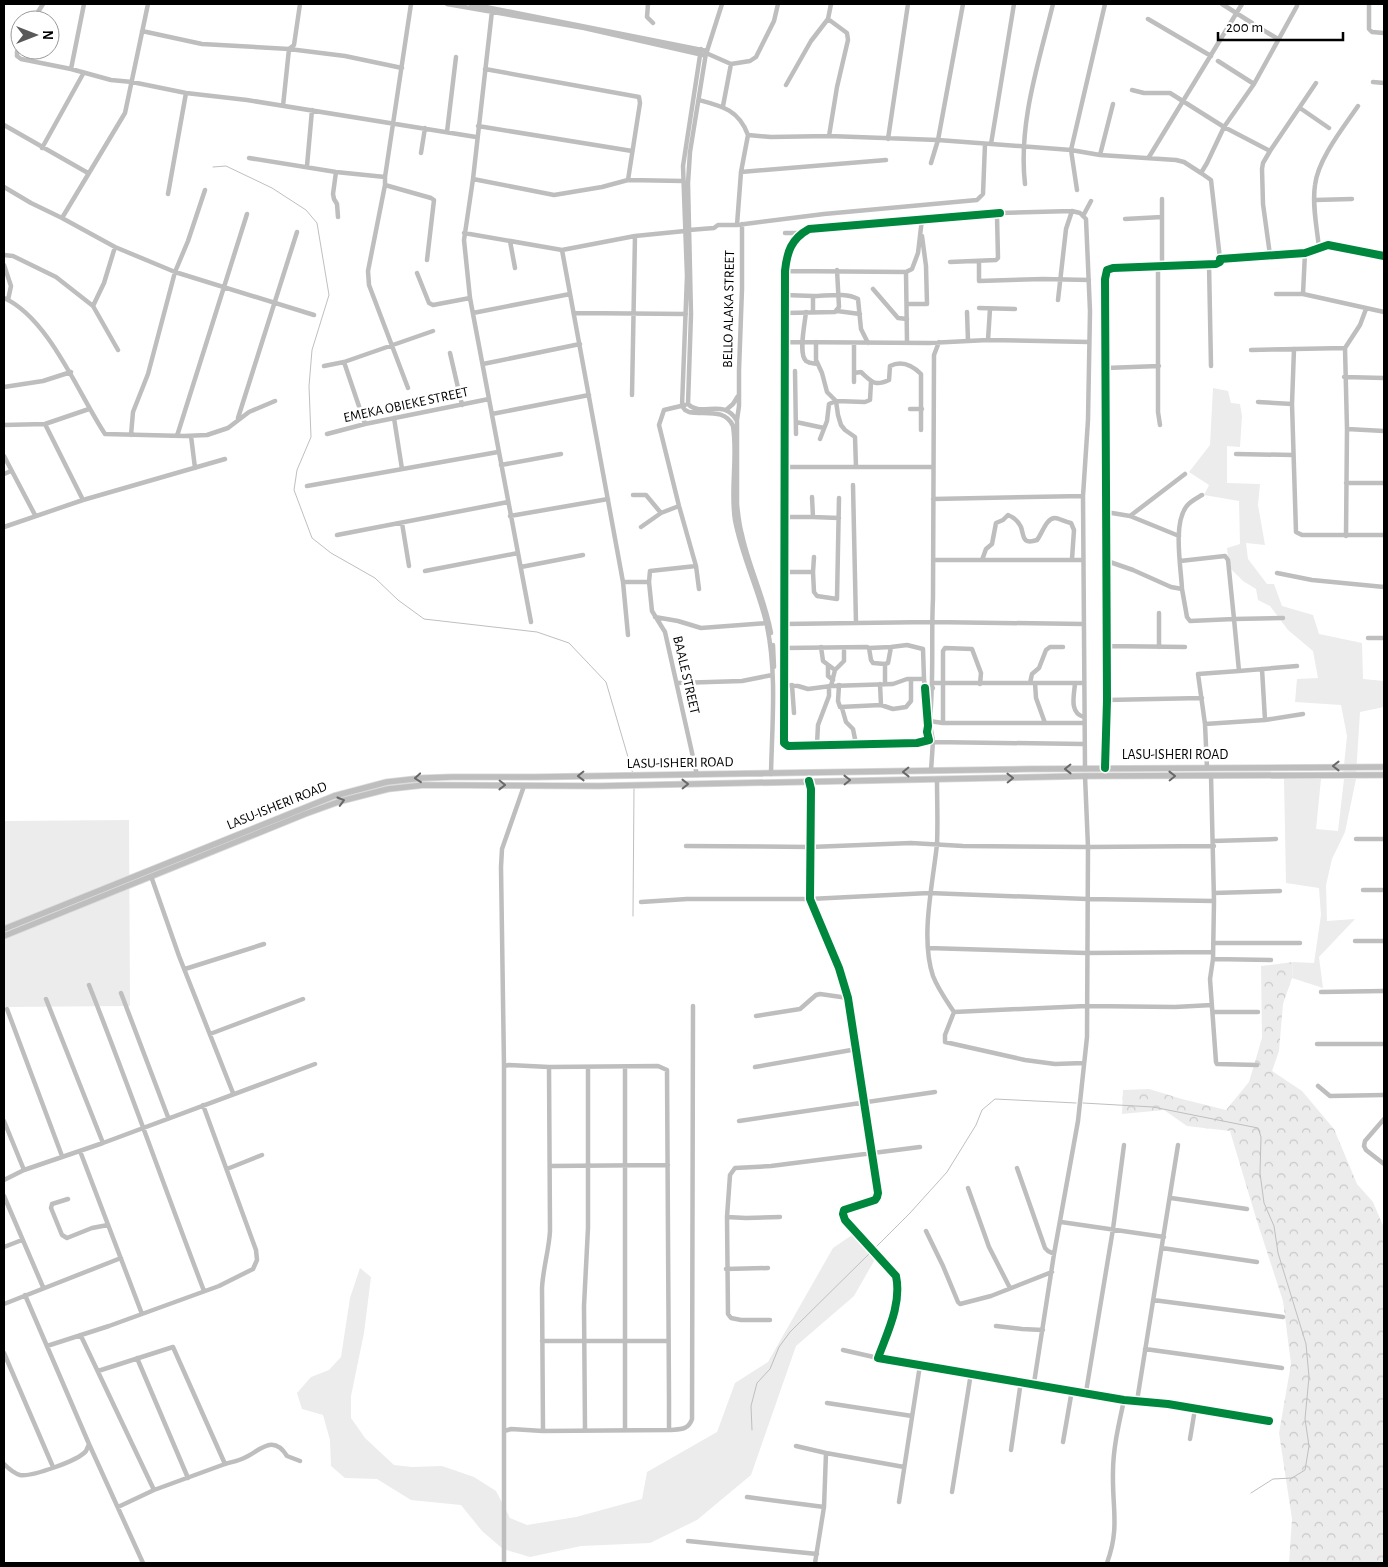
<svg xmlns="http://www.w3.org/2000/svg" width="1388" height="1567" font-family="'Alegreya Sans',sans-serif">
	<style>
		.green { fill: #ececec }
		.forest { fill: url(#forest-crowns) }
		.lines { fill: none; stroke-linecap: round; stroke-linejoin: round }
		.stream { stroke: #bfbfbf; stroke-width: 1 }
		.major-casing { stroke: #dbdbdb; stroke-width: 7 }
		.minor { stroke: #bebebe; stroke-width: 4.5 }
		.major { stroke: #bebebe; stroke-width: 5.5 }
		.cycleway-casing { stroke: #fff; stroke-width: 11 }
		.cycleway { stroke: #00873e; stroke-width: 8 }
		.oneway { stroke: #686868 }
		.labels { text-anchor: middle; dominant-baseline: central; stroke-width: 5; stroke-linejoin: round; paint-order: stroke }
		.street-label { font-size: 14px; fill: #000; stroke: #fff }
	</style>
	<defs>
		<pattern id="forest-crowns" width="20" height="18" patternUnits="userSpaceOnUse" patternTransform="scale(1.25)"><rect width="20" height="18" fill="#ececec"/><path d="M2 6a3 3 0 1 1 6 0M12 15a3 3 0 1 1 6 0" fill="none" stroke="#c9c9c9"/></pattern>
	</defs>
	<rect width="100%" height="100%" fill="#fff"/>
	<path class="green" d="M1213,388L1228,391L1231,403L1240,404L1242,416L1240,447L1227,446V483L1260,484L1258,505L1265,545L1246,543L1248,559L1267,584H1274L1282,606L1313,615L1319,634L1362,643L1363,679L1384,681V707L1360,712L1356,775H1343L1347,736L1341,705L1295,702L1297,679L1318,678L1313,651L1288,630L1270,606L1258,600L1256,589L1243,581L1229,567L1227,548L1240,544L1239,501L1204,495L1209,485L1189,472L1210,445Z
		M1284,778L1321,779L1316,829L1338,831L1344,779H1356L1345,832L1332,859L1326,885L1327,921L1355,919L1319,957L1323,988L1292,978L1293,962L1314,963L1321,915L1319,888L1286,883Z
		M129,820L130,1006L4,1007V821Z
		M855,1233L878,1254L854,1296L796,1346L751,1475L697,1520L650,1543L581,1546L530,1557L503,1549L482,1531L461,1505L411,1500L377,1479L345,1478L331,1466L330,1440L323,1415L302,1409L297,1393L311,1377L329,1370L341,1357L350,1298L360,1268L371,1277L364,1333L351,1396V1418L365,1438L394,1465L412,1467L442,1466L474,1477L496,1491L510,1518L527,1525L576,1517L642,1499L647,1472L717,1432L735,1383L768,1362L833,1248Z"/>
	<path class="forest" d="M1293,962L1292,978L1283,1004L1279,1051L1272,1071L1302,1091L1334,1129L1357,1184L1373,1202L1384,1228V1563H1289L1292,1519L1279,1433L1291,1364L1283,1301L1256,1218L1230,1131L1187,1126L1164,1110L1122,1114L1123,1090L1149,1089L1182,1099L1226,1110L1249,1082L1262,1038L1261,966Z"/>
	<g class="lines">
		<path class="stream" d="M213,167L226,166L272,188L306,210L317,223L329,295L312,350L309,386L311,437L297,470L294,490L312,538L331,553L375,578L398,600L424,619L537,632L569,643L606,682L633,774
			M633,916L634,788
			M1083,1103L1153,1107L1258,1128L1261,1137L1260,1173L1264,1203L1274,1226L1278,1253L1306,1344L1309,1377L1305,1419L1309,1446L1305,1470L1292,1478L1273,1479L1251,1493
			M875,1248L910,1213L947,1172L976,1125L982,1110L995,1099L1076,1103
			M752,1430L751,1406L757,1383L770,1369L779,1347L790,1332L872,1251"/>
		<g class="major-casing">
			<path id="major" d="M4,929L334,796L387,782L423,778L452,777H535L1027,769L1384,767
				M4,936L305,814L341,801L388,789L424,785L599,786L1085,776L1384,775"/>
		</g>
		<path class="minor" d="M447,4L584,28L703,55
			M471,4L707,51L706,53L731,64L723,106
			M648,4L647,17L653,23
			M1222,4L1252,23
			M1369,4V29L1372,32L1384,33
			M492,11L473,179L464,240L470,298L531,622
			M828,19L847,33L848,40L837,87L829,136
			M1148,19L1211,56
			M33,20L43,4
			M1263,30L1278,39
			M142,31L202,44L289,49L345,56L402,68
			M20,43L17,52V56L21,59L71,69L111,80L132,82L186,93L247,100L476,137
			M701,49L683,166L687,276L682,406L685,410L689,412C705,415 725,408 733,426C738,457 730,489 735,520C742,557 759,590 767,626C777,674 772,725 771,774
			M707,51L722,4
			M706,53L690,152L688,183L691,314L688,404C701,418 724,397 737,421V504C738,514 739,525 742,535C749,568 765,599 771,633
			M1218,61L1254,84
			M731,64L750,61L756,57L774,21L778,4
			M71,69L84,4
			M485,69L639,97L640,103L628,180
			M1373,82L1384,83
			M786,85L811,41L828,19L831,4
			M1132,90L1144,93H1170L1224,127L1270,151L1263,163L1262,169L1263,204L1270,255
			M699,100C722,106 739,110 748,135L771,137L829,136L938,140L1071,150L1100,155L1176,160L1184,162L1201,173
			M283,106L289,49L294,45L300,4
			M1300,108L1329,128
			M4,125L88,173
			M478,126L632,151
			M447,132L456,57
			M888,139L908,4
			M991,144L1014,4
			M42,148L83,74
			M1270,151L1316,83
			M421,153L425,128
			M1100,155L1113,104
			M1149,157L1242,4
			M249,158L336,172L385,177
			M931,163L938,140L963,4
			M307,166L312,110
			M336,172L333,194L334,199L337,204L338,217
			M741,172L748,135
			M473,179L554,195L602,187L628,180L683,181
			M1025,184C1018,123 1039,62 1053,4
			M385,185L431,198L434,200L427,260
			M4,187L31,203L62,218L115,247L175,272L314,315
			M1077,190L1071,150L1105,4
			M168,194L186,93
			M1315,200L1352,199
			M1083,216L1091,201
			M62,218L125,113L148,4
			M1125,219L1162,217
			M737,225L741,172L886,160
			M689,230L714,228L718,225H737L824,214L977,200L983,194L985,144
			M464,233L562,250L635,236L685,231
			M785,233H802
			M510,241L515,268
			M1319,248C1317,228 1312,205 1315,185C1318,159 1343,128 1358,106
			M562,250L623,582L628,635
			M4,255L13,256L56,277L93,306L118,350
			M1220,259L1211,180L1201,173L1207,163L1224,127L1254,84L1297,6
			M979,261V281L1043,279L1089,280
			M950,262L996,260L998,258L997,216L1000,213L1072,211L1080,213L1086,219L1090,311L1088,420L1083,496L1085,769
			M1209,264L1211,366
			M4,265L11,286L8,300
			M1162,266V199
			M1158,267V412L1160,425
			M785,271L906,272
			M417,273L429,303L433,305L470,298
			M873,289L898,318L907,319
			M1276,294H1303L1384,312
			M1303,294L1305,253
			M785,295L813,296V312
			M813,296C826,296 846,292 858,299L861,329L868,343
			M4,298C49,318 79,395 105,434L184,436L207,435L228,428L249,412L275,401
			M1058,300L1066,229L1072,211
			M907,304H927L926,266L922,236
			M93,306L104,283L115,247
			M979,308L1015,309
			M837,311L860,314
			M806,312C805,323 798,354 806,361C810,364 814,363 818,364
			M967,312L968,341
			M473,313L570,294
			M574,313L686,314
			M785,313L835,312L839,307L837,270
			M988,340L990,309
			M784,342L929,343L988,340L1089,342
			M816,342V360L822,373L827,392L836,401L838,415L841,425L845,430L855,437L856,467
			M907,342L906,272L912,269L918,253L922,219
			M1294,349L1292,404L1296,532L1302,535H1384
			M1251,350L1345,348
			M450,353L462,405
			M483,364L580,344
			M324,366L344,362
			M1106,368L1159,366
			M795,371L796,434
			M854,373L861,372C871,381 874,387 889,380L890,366C902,360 912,365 921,374V430
			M1344,377L1384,378
			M854,382V343
			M4,387L43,381L71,372
			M408,388L369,285L368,271L385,185V177L411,4
			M632,395L635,236
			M1258,402L1292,404
			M685,405L664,410L659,425L679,506L696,566L699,589
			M910,409H922
			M726,410L733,404L738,396
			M492,414L589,395
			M238,418L297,232
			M394,418L402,469
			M737,420L739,406V370L742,289V224
			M796,422L824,428
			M45,424L83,500
			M365,424L344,362L433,331
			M4,425L45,424L89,409
			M1347,429L1384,431
			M327,434L365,424L489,399
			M131,435L133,412L148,374L175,272L188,241L205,190
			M177,436L247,214
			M191,436L195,468
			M820,439L827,421L829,404L836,401L865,402L870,400L871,382
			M1236,454L1293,455
			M4,456L35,515
			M501,465L561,454
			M784,467H933
			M4,474L11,471
			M1346,483H1384
			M853,485L856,623
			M307,486L498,452
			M633,495H646L661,513L679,506
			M933,499L1083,496
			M1106,512L1130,516L1179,536
			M510,516L608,499
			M1130,516L1185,474
			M784,517H813L812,497
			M813,517L839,518
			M402,523L409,566
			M4,527L83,500L225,459
			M641,527L661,513
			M337,535L508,502
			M1346,536L1347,429L1345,348L1360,325L1366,309
			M933,560H1083
			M982,560L986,549L992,544L996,523L1003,520L1008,515C1013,517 1018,521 1021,527C1024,536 1022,545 1037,540C1042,534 1046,518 1055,518C1058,518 1066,522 1071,523L1074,530L1072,559
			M1107,561L1133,570L1171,587L1182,589L1187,617L1190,621L1234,619L1239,671L1198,674L1205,724L1207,768
			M1180,561L1225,556L1228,560L1234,619L1283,618
			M696,566L650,571L649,582L652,611L665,632L697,775
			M521,567L583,555
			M425,571L518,553
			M785,572H813L814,557
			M813,572L814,592L817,596L837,599L839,498
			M1277,573L1312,580L1384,587
			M623,582H649
			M1182,589C1181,567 1173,525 1186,507C1189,502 1197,498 1202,495
			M1159,613V647
			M655,617L678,621L701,628L766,623
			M784,624L931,622L1083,624
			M1368,638H1384
			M773,645L774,667
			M1107,646L1185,647
			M821,647L823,661L835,670L831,686
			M785,648L867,647L869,648L871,660L873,663L885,664V684
			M869,648L891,647
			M885,664L888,663L891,647L907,645L923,649L924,679
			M828,665V676L833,680
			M1262,669L1265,720
			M835,670L844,661V651
			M1239,671L1297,666
			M677,683L742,681L772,675
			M932,683H1084
			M1030,683L1032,674L1039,668L1046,650L1050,647H1063
			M1035,683L1036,698L1045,723
			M880,684L881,705
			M1075,684C1074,695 1069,713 1084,717
			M785,685L798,686L808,689L831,686L893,684L907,679H924L925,688H933
			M792,685L794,713
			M839,685L838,701L840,707L881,705L893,709L906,707L911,701V679
			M925,688L928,726L927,732L929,740L917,743L788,746L784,743L785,271C787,252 791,239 809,229L1000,213
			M1107,700L1202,698
			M842,708L846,722L853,729L856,744
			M930,718C934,678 931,638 933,598L934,355L939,342
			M929,721L943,723H1083
			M943,723V651L945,648L972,649L981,673L980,684
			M1205,724L1265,720L1303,714
			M930,725L933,741L931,771
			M932,742L1083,744
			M817,744L818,725L829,696V686
			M1105,768L1107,700L1105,279L1107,270L1113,268L1216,264L1220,262V259L1305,253L1328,245L1384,256
			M1211,775L1214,901L1213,959L1210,979L1216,1062L1217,1064L1257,1065
			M937,779C937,800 938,822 937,844C933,883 920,938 933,976C938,989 946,1000 954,1012L1086,1006L1175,1007L1212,1005
			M809,781L811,789L810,899L839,968L848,998L878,1193L877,1197L875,1200L844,1210L843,1214L845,1220L896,1276C902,1304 887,1333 878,1358L1124,1400L1168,1404L1269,1421
			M1356,839H1384
			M1213,841L1276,839
			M686,846L811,847L911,843L963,846L1088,847L1214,846
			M151,876L179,956L233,1093
			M1363,890H1384
			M1214,893L1280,891
			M641,902L687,899H810L929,893L1087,899L1214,901
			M1355,941H1384
			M1213,943H1300
			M928,948L1086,953L1212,952
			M1213,959L1271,960
			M185,969L264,944
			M89,985C129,1086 165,1189 204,1291
			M1321,992L1384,991
			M121,993L168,1117
			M46,999L103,1143
			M7,1009L62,1156
			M954,1012L945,1035V1042L1025,1060L1055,1064L1084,1063
			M1213,1012H1258
			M756,1016L800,1009L816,995L820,994L848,998
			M210,1034L303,999
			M1317,1044H1384
			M625,1067V1430
			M755,1067L857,1049
			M1318,1086L1330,1096L1384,1095
			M1384,1119L1365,1141L1364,1146L1366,1150L1384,1164
			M4,1121L24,1170
			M739,1121L935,1092
			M80,1151L142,1314
			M550,1166L668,1165
			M1017,1168L1045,1248L1048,1251L1054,1254
			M227,1169L262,1155
			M4,1180L24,1170L103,1143L315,1064
			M968,1188L989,1247L1010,1288
			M4,1196L43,1287
			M1171,1198L1247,1209
			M68,1199L52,1204L51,1208L62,1235L67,1238L92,1228L108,1225
			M727,1217L746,1218L780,1217
			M1061,1222L1164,1237
			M926,1231L943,1266L958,1302L960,1304L991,1296L1052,1272
			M4,1247L22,1240
			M1162,1248L1257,1262
			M726,1269L768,1268
			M1153,1300L1283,1317
			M4,1304L121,1258
			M770,1320H741L731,1318L728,1314L727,1217L730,1175L735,1168L771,1166L920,1147
			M996,1326L1022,1329L1043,1330
			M81,1336L154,1490L225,1464L173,1347L98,1371
			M542,1341H668
			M47,1346L109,1326L219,1286L253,1269L257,1260L256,1250L203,1105
			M1145,1349L1282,1368
			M843,1350L878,1358
			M4,1353L53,1467
			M137,1358L188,1478
			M1034,1383L1054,1254L1078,1121L1087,1037L1088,847L1085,776
			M1086,1392L1113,1229L1124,1145
			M1137,1401L1178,1145
			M827,1403L912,1416
			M585,1430L584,1306L588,1228V1067
			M669,1430C679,1429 688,1431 692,1419L693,1006
			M504,1431L511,1429L543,1431L669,1430V1399L667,1070L658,1066L549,1067L509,1065L504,1066
			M543,1431L542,1288C543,1268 549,1250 550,1231L549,1067
			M1190,1439L1195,1409
			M1063,1442L1072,1390
			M89,1444L143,1563
			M796,1446L826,1453L904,1467
			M1011,1450L1021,1381
			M4,1464C8,1468 13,1473 20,1475C31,1477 78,1461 86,1451C87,1449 88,1447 89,1444L25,1295
			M225,1464C231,1462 238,1461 244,1458C261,1450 273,1434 287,1456L300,1461
			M952,1492L971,1373
			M747,1497L824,1507
			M899,1502L920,1365
			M118,1507L154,1490
			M688,1541L817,1554
			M504,1563V1066L501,867L502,849L524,786
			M815,1563L824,1507L826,1453
			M1107,1563C1120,1528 1112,1508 1113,1472C1113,1448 1119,1423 1124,1400"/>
		<use href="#major" class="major"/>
		<g class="cycleway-casing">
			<path id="cycleway" d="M925,688L928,726L927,732L929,740L917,743L788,746L784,743L785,271C787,252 791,239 809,229L1000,213
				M1105,768L1107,700L1105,279L1107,270L1113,268L1216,264L1220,262V259L1305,253L1328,245L1384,256
				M809,781L811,789L810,899L839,968L848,998L878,1193L877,1197L875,1200L844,1210L843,1214L845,1220L896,1276C902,1304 887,1333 878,1358L1124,1400L1168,1404L1269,1421"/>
		</g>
		<use href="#cycleway" class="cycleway"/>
	</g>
	<defs><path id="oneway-chevron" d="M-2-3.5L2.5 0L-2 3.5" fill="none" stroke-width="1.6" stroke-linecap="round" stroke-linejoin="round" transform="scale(1.25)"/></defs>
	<g class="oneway">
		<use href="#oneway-chevron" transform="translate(1336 766) rotate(180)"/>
		<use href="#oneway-chevron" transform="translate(1068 769) rotate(179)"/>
		<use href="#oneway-chevron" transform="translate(906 772) rotate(179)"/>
		<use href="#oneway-chevron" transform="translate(581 776) rotate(179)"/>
		<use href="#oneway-chevron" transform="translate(1172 776) rotate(-1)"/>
		<use href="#oneway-chevron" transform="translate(418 778) rotate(175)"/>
		<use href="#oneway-chevron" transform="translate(1010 778) rotate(-1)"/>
		<use href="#oneway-chevron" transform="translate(847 780) rotate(-1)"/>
		<use href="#oneway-chevron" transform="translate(685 784) rotate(-1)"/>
		<use href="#oneway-chevron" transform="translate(502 785) rotate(1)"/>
		<use href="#oneway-chevron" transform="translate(341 801) rotate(-16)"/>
	</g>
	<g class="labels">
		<g class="street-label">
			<text transform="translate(729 309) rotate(-89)">BELLO ALAKA STREET</text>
			<text transform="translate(406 405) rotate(-12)">EMEKA OBIEKE STREET</text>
			<text transform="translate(686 675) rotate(77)">BAALE STREET</text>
			<text x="1175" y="755">LASU-ISHERI ROAD</text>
			<text transform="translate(680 763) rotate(-1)">LASU-ISHERI ROAD</text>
			<text transform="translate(277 806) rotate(-22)">LASU-ISHERI ROAD</text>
		</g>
	</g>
	<rect width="1388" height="1567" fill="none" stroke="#000000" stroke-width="10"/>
	<g transform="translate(35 35) rotate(90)"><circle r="24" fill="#ffffff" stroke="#999999"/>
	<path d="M0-4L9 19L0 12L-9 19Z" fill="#595959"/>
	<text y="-8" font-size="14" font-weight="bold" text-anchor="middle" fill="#000000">N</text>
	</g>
	<path d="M1218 32v8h125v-8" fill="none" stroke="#000000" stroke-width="2.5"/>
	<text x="1226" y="32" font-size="15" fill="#000000" stroke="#ffffff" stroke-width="4" paint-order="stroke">200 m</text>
</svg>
